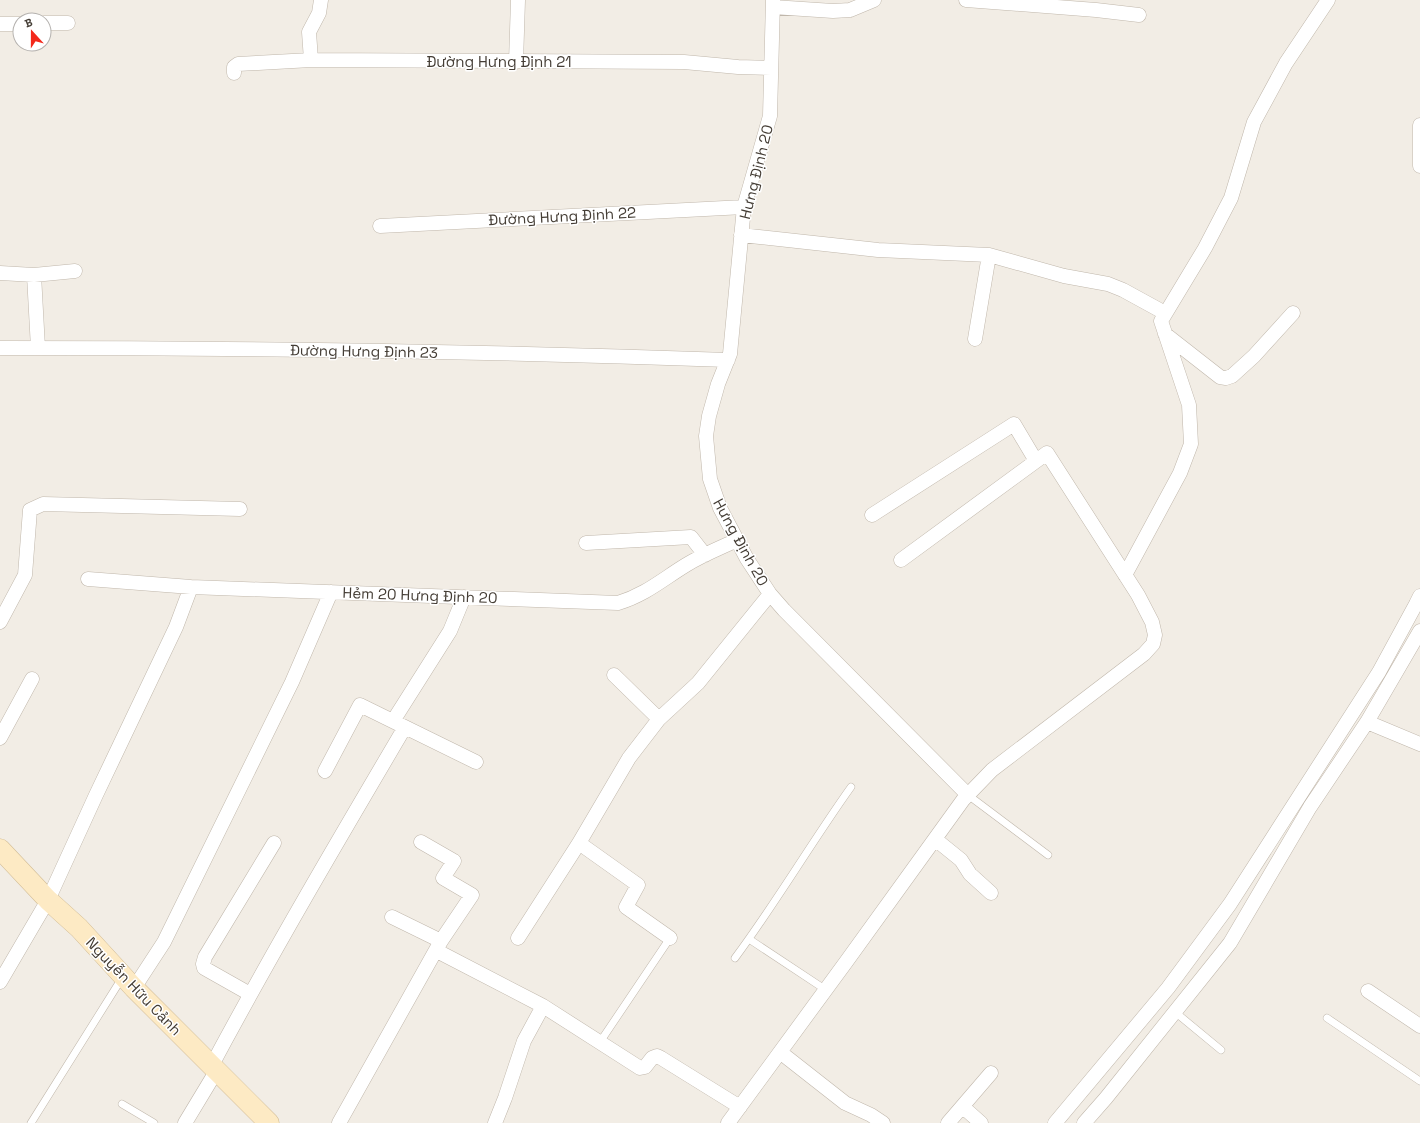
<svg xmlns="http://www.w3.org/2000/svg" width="1420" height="1123" font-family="'Space Grotesk',sans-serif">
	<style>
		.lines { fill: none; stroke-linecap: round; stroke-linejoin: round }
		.lane-casing { stroke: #c0b7ab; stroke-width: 8 }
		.street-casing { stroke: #c0b7ab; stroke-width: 15 }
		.secondary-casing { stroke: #d1bc96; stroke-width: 21 }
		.lane { stroke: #fff; stroke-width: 7 }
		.street { stroke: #fff; stroke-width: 14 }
		.secondary { stroke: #fdeac4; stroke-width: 20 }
		.labels { text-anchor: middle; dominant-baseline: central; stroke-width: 3; stroke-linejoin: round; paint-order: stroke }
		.street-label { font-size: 15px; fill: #443d35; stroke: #fff }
	</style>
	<rect width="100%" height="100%" fill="#f2ede5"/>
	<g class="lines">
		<g class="lane-casing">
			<path id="lane" d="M968,795L1048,855
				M749,939L826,990
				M735,958C776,903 811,843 851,787
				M1175,1012L1221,1050
				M1327,1018L1420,1081
				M600,1042L670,938
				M122,1104L154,1123
				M31,1123L122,978"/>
		</g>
		<g class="street-casing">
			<path id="street" d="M773,0L770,116L744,207L730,354L718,384L709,416L706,436L710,479L720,508L747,559L770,594L784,610L968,795
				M966,0L1096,10L1139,15
				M773,7L833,11L850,10L874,0
				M44,23H68
				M0,24H20
				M311,60L309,32L319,13L321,0
				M516,62L518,0
				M234,73V67L238,64L311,60L684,62L738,67L771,68
				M1420,125V166
				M380,226L744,207
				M741,235L878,250L989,255L1064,276L1108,284L1123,290L1165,313
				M0,273L34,275L75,271
				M34,275L38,348
				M1165,334L1220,377L1226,378L1232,376L1254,356L1293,313
				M975,339L989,255
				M0,348C243,348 485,351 728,360
				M872,515L1014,424L1036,461
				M586,543L691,537L705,555
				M1125,575L1180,473L1191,444L1189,405L1161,321L1205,248L1231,198L1254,122L1286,63L1328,0
				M88,579L191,587L618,603C645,595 663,579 686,565C702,555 720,548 737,540
				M0,622L25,575L30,510L43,504L240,509
				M614,675L659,719
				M393,721L450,631L464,597
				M1367,722L1420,744
				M0,738L32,679
				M325,771L360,705L476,762
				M935,839L961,860L970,874L991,893
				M579,843L638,885L626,907L670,938
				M392,917L441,941
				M518,938L579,843L629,758L659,719L698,683L770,594
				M437,951L543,1006L640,1068L645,1067L652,1058L657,1056L661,1058L740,1107
				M0,982L48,900L96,795L176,627L191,587
				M134,988L164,942L292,682L331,592
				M1368,991L1420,1026
				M250,994L204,968L203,964L205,957L274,843
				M780,1052L845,1103L871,1115L883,1123
				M212,1065C273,951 339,839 405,727
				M963,1107L981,1123
				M185,1123L217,1070
				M339,1123L441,941L472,895L443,878L454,861L421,842
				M495,1123L505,1098L524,1041L543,1006
				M728,1123L846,962L963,800L992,770L1144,654L1153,644L1155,635L1152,622L1138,595L1047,453L901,560
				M948,1123L991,1073
				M1055,1123L1168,988L1230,904L1379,672L1416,604L1420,596
				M1084,1123L1106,1098L1230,943L1310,807L1367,722L1420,631"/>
		</g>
		<g class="secondary-casing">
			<path id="secondary" d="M0,849L48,900L79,928L134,988L269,1123"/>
		</g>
		<use href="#lane" class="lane"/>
		<use href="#street" class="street"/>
		<use href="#secondary" class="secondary"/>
	</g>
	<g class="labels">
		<g class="street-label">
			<text x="499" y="61">Đường Hưng Định 21</text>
			<text transform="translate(756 172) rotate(-76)">Hưng Định 20</text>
			<text transform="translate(562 216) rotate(-3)">Đường Hưng Định 22</text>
			<text transform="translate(364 351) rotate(1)">Đường Hưng Định 23</text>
			<text transform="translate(741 542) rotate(61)">Hưng Định 20</text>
			<text transform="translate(420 595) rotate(2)">Hẻm 20 Hưng Định 20</text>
			<text transform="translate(134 986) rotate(46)">Nguyễn Hữu Cảnh</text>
		</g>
	</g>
	<g transform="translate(32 32) rotate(339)"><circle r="19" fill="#ffffff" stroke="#b4b1ae"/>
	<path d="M0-3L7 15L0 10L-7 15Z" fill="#f3281b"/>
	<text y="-6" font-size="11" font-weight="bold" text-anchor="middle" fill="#443d35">B</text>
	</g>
</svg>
